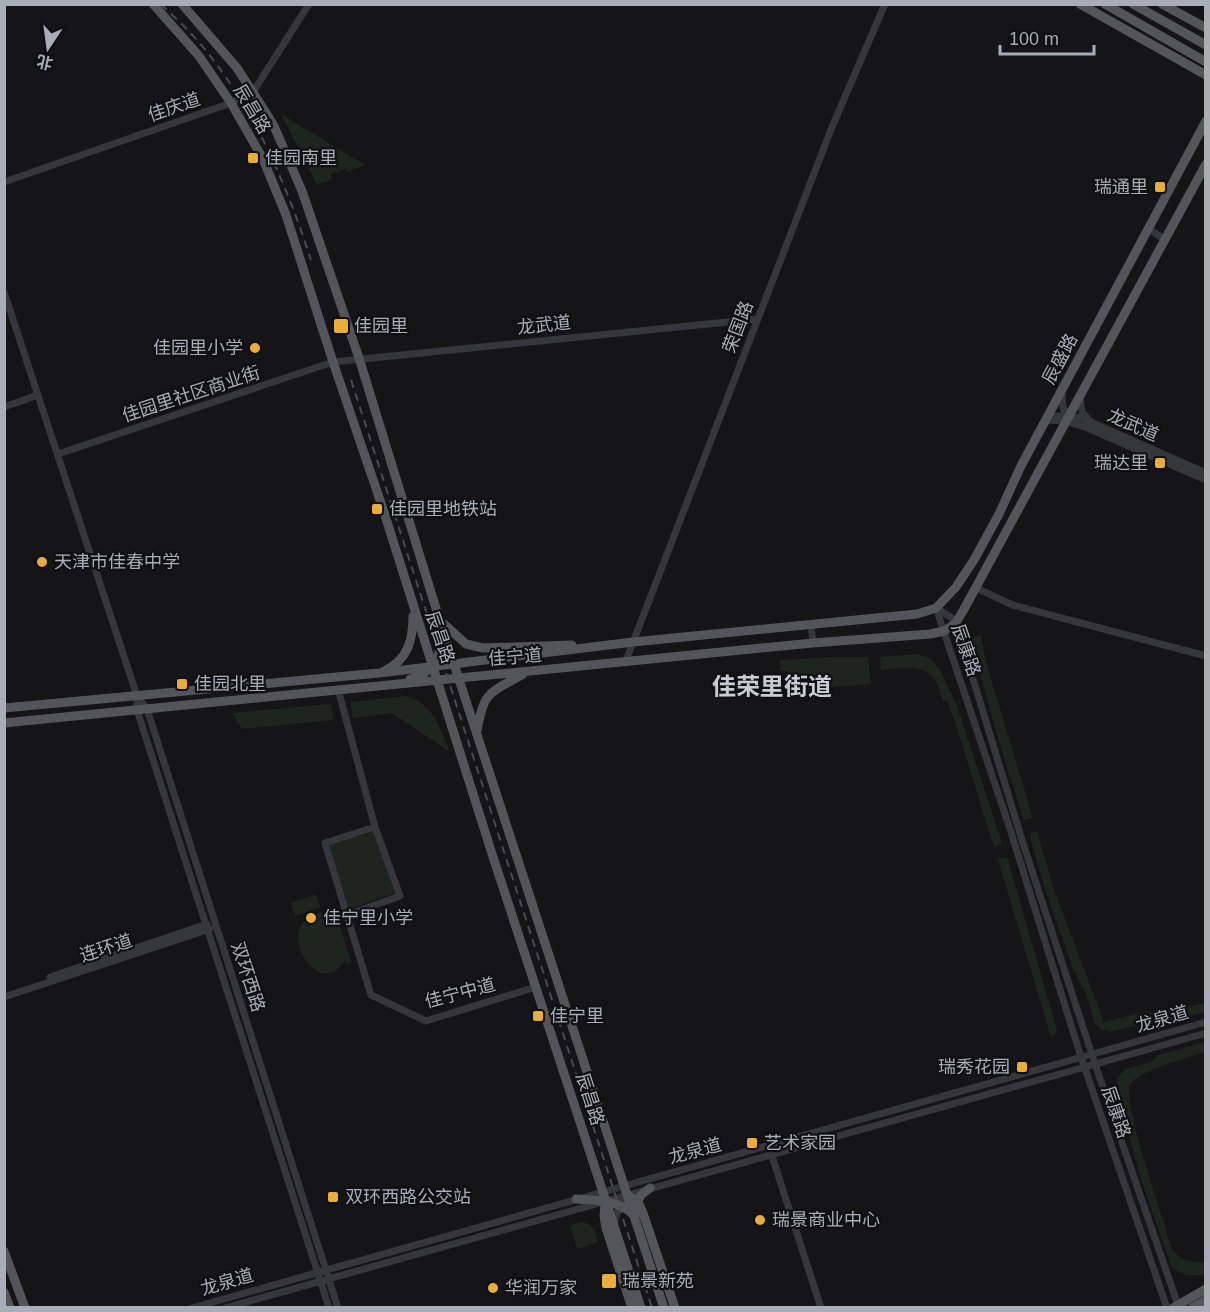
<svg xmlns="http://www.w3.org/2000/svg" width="1210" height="1312" font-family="Arial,'Noto Sans SC',sans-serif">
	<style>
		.green { fill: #1e251e }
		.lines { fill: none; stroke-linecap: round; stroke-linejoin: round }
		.minor { stroke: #36373c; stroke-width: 7 }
		.major { stroke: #53555b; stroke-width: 9 }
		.rail { stroke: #4a4b51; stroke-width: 2; stroke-dasharray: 8 6; stroke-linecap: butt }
		.poi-dot { fill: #ebad39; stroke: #101012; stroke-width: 2 }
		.labels { text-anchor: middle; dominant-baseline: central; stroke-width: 4.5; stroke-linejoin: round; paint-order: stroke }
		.street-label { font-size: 18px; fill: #a8adb7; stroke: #101012 }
		.poi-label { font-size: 18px; fill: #a8adb7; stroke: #101012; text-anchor: start }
		.district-label { font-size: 24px; font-weight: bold; fill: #c9cbd3; stroke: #101012 }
	</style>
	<rect width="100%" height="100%" fill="#151517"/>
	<path class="green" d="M281,114L365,165L347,172L346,169L330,174L331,180L317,185Z
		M981,635L986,662L1033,818L1024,820L999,742L970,638Z
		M917,654L931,659L940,670L958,708L1002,844L994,847L957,728L947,701L943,702C941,695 939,686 935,680C923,662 898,669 881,670L880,657Z
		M833,657H868L871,684L789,691L788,671H781L780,660Z
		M406,696C434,704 439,727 450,752L392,713L353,718L350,702Z
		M331,704L333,720L242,729L232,713Z
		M1037,831L1054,890L1104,1022L1144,1012L1156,1014L1205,1003V1012L1164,1023H1147L1110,1032L1101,1029L1094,1022L1087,996L1072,966L1044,886L1029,833Z
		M373,832L395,893L349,909L329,845Z
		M1007,857L1057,1030L1056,1034L1051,1037L998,859Z
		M316,894L320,907L295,916L291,903Z
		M335,910L351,962L347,964L345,960C320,1003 275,931 313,915C320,912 324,912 330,916V912Z
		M1205,1042V1052C1191,1057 1136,1071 1130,1085C1123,1103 1156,1197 1163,1219C1166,1228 1168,1241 1173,1250C1180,1260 1194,1264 1205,1262V1274C1191,1277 1182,1276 1171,1266L1140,1176L1116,1085L1118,1077L1126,1069L1151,1062L1158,1055Z
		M583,1222C594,1225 595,1232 598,1242L577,1249L570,1225Z"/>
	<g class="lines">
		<path class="minor" d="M4,182L231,103L253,92L309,4
			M1149,229L1164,239
			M4,292L137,696V710L329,1308
			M1062,392L1063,408L1070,417
			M1080,398L1082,412L1089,420
			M4,407L38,395
			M1046,420C1059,413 1071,416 1084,419L1206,473
			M1049,420L1065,421L1085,427L1206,480
			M58,454L333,362L757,319
			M976,588L1013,605L1206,656
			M936,608L952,618L964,649L1022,840L1095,1064L1179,1308
			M936,608L1011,832L1081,1057L1167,1308
			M811,624L813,643
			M625,663L832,127L885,4
			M338,689L375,827L400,896L347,915
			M137,696L147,709L338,1308
			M375,827L325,843L371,995L426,1021L536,987
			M50,977L207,924
			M4,997L210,929
			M771,1153L821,1308
			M614,1224L618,1210L629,1194
			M192,1308L1206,1022
			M225,1308L1206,1033"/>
		<path class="major" d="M153,4L199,56L231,103L263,159L286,215L333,362L383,509L493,857L641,1308
			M182,4L237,68L259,102L274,126L302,191L359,358L438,615L664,1308
			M1080,4L1206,75
			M1105,4L1206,62
			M1133,4L1206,45
			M1162,4L1206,28
			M444,624L466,644L483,648L572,645
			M384,671C408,660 413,640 413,616
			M410,679C435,672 443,655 440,631
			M4,708L379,673L633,642L917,614L936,608L956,587L974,560L999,514L1021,466L1206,121
			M4,723L813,643L930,634L944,631L955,624L963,611L1206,164
			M477,731C484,690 489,694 523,674
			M628,1195L639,1204L643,1213L675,1308
			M576,1199C598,1200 619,1200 635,1216
			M605,1204L604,1216L606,1228L632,1308
			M635,1208L641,1195L650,1188
			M4,1251L25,1308
			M4,1292L10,1308
			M1173,1308L1206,1289
			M1192,1308L1206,1300"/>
		<path class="rail" d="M161,4C175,18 191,32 203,47C255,110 286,183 311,260
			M351,380L652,1308"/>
	</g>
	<g class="poi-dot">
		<rect x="247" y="152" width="12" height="12" rx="3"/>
		<rect x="1154" y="181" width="12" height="12" rx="3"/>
		<rect x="333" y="318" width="16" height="16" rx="3"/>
		<circle cx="255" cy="348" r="6"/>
		<rect x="1154" y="457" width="12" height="12" rx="3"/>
		<rect x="371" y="503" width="12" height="12" rx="3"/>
		<circle cx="42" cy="562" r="6"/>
		<rect x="176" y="678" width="12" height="12" rx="3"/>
		<circle cx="311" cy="918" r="6"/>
		<rect x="532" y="1010" width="12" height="12" rx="3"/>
		<rect x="1016" y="1061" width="12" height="12" rx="3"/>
		<rect x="746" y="1137" width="12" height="12" rx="3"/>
		<rect x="327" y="1191" width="12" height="12" rx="3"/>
		<circle cx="760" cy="1220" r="6"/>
		<rect x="601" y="1273" width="16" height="16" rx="3"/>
		<circle cx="493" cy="1288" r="6"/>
	</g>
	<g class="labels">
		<g class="street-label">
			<text transform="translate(174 107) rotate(-19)">佳庆道</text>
			<text transform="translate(252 109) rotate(59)">辰昌路</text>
			<text transform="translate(544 325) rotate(-6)">龙武道</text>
			<text transform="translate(738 327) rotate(-69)">荣国路</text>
			<text transform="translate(1060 359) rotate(-62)">辰盛路</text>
			<text transform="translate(191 394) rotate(-18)">佳园里社区商业街</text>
			<text transform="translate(1133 425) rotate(24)">龙武道</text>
			<text transform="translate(440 637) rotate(71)">辰昌路</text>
			<text transform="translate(966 650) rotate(71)">辰康路</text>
			<text transform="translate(515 657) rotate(-5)">佳宁道</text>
			<text transform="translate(106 948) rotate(-18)">连环道</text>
			<text transform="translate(248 977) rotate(72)">双环西路</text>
			<text transform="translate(460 993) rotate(-15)">佳宁中道</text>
			<text transform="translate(1162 1019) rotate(-16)">龙泉道</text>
			<text transform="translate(590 1099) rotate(72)">辰昌路</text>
			<text transform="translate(1116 1112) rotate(71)">辰康路</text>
			<text transform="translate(695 1151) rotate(-15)">龙泉道</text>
			<text transform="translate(227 1282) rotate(-16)">龙泉道</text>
		</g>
		<g class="poi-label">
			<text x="265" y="158">佳园南里</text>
			<text x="1148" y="187" text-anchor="end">瑞通里</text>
			<text x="354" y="326">佳园里</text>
			<text x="243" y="348" text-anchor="end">佳园里小学</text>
			<text x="1148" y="463" text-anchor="end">瑞达里</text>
			<text x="389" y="509">佳园里地铁站</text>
			<text x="54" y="562">天津市佳春中学</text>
			<text x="194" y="684">佳园北里</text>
			<text x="323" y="918">佳宁里小学</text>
			<text x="550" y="1016">佳宁里</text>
			<text x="1010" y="1067" text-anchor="end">瑞秀花园</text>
			<text x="764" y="1143">艺术家园</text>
			<text x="345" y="1197">双环西路公交站</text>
			<text x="772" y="1220">瑞景商业中心</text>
			<text x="622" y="1281">瑞景新苑</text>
			<text x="505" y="1288">华润万家</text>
		</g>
		<g class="district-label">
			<text x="772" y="686">佳荣里街道</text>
		</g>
	</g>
	<rect width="1210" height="1312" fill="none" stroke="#a8adb7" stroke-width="12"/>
	<g transform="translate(48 48) rotate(193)" stroke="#101012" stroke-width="4.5" paint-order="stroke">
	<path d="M0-4.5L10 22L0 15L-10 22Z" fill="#a8adb7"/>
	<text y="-9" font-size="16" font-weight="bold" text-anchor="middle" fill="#a8adb7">北</text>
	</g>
	<path d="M1000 45v9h94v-9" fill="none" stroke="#a8adb7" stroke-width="3"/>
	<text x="1009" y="45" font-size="18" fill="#a8adb7" stroke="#101012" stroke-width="4.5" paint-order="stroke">100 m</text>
</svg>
